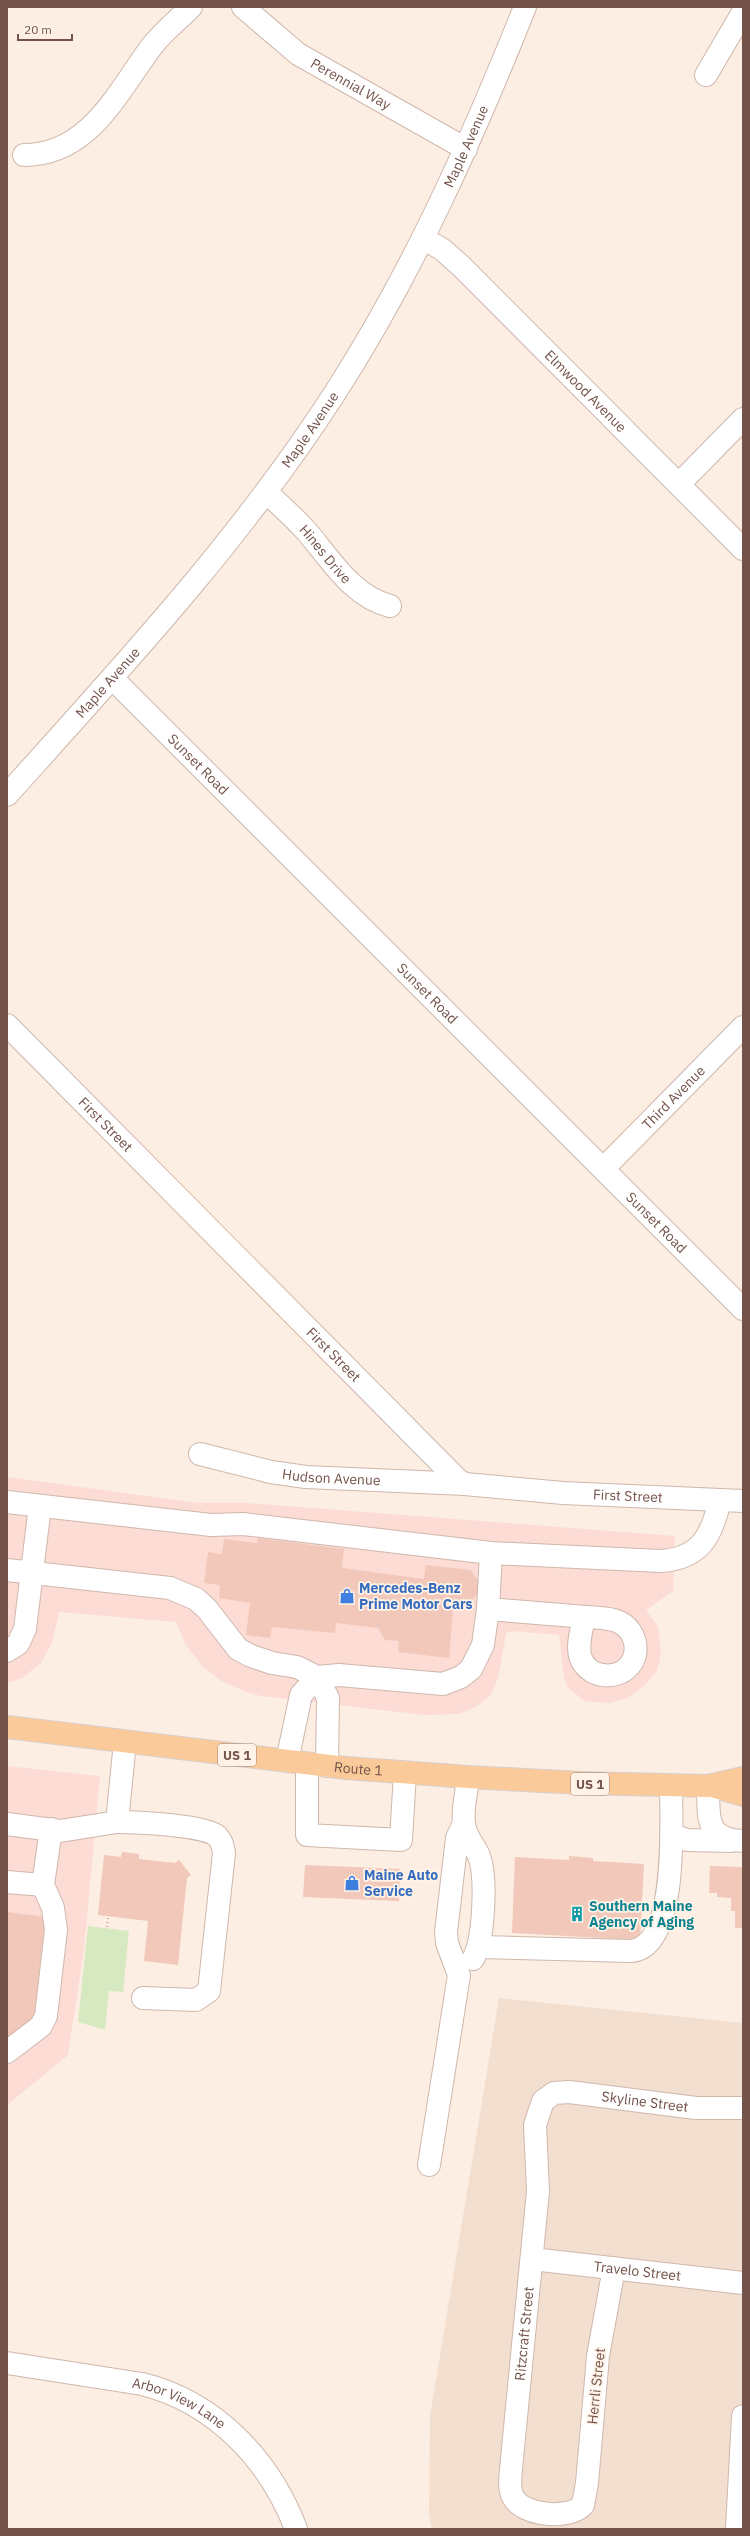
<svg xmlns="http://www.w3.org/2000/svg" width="750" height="2536" font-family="'IBM Plex Sans',sans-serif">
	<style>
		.residential { fill: #f3dfd0 }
		.commercial { fill: #fcdcd5 }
		.green { fill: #d6e9c1 }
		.building { fill: #f1c8ba }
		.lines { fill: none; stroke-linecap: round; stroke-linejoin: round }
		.minor-casing { stroke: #cfb7ac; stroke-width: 24 }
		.major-casing { stroke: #d8cfcc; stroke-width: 24 }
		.path { stroke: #d5ac9d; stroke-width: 2.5; stroke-dasharray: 1 3; stroke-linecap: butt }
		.minor { stroke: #fff; stroke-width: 22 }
		.major { stroke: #faca9a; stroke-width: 22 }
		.labels { text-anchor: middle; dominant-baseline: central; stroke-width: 3.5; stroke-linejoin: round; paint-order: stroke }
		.shield { fill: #fff3e8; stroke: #9d8279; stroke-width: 1 }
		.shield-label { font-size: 13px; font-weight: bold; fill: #735249 }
		.street-label { font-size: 14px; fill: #735249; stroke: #fff3e8 }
		.shop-label { font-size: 14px; font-weight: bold; fill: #366cbe; stroke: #fff3e8; text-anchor: start }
		.culture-label { font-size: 14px; font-weight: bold; fill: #0d838f; stroke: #fff3e8; text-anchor: start }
	</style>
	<rect width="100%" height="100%" fill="#fceee2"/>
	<path class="residential" d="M499,1998L743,2023V2529H432L429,2513L430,2416Z"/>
	<path class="commercial" d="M7,1477L198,1503H247L675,1536L673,1591L646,1610L658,1627L661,1652L659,1664L656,1672L644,1686L627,1698L609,1703L585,1701L568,1688L564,1678L559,1635L511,1631L506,1634L498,1678L490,1696L477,1706L459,1714L424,1715L261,1696L246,1692L220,1680L203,1667L186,1645L176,1622L59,1612L52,1643L41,1663L22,1678L7,1683Z
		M7,1766L100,1776L84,1950L68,2055L7,2105Z"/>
	<path class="green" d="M88,1926L129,1931L123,1992L109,1991L105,2030L78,2022Z"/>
	<path class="building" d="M258,1538L344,1549L342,1568L424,1579L426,1565L471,1570L480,1583L477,1594L470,1603L453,1609L449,1658L398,1652L399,1641L385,1640L378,1628L336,1623L335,1633L272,1627L270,1638L246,1635L250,1603L219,1598L220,1585L204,1583L208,1552L222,1554L224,1539L257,1543Z
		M122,1852L139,1854V1859L175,1863L179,1860L191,1875L187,1878L178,1965L144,1961L148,1921L98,1915L104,1855L121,1857Z
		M569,1856L593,1858V1861L644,1864L640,1940L512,1933L515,1857L569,1860Z
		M305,1865L400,1869L399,1901L303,1897Z
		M710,1866L743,1867V1928H735V1911H731V1898L717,1897V1893H709Z
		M7,1912L46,1917L34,2019L7,2040Z"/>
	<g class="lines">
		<g class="minor-casing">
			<g id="minor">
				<path id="s1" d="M243,7L298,54L466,149"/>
				<path d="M706,75L743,12"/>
				<path d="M24,155C90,155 118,91 152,46C163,32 178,20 191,7"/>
				<path id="s2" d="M423,238L443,250L461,266L743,549"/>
				<path d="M679,484L743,419"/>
				<path id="s3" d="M266,492C280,505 295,518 308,533C331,560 353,597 390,606"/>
				<path id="s4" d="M112,678L743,1309"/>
				<path id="s5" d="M7,795C122,667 239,541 333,396C412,274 471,142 525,7"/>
				<path id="s6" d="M7,1025L458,1480L465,1484L563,1493L743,1501"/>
				<path id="s7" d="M604,1168L743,1027"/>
				<path id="s8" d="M200,1454L271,1472L306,1477L465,1484"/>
				<path d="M7,1502L211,1525L243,1524L491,1553L660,1561C700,1559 712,1536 720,1500"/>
				<path d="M7,1570L170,1588L196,1599L207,1609L238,1649L251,1656L272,1663L297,1667L317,1677L339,1675L443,1684L461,1677L471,1669L483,1645L488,1609L491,1553"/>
				<path d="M488,1609C521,1612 553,1614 586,1617C596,1618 609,1617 619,1622C632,1628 639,1644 634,1658C625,1681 591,1681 581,1659C576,1646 582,1630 584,1617"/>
				<path d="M7,1651L18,1644L25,1629L40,1506"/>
				<path d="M287,1761L301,1695L317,1677L328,1698L327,1766"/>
				<path d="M307,1764V1835L401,1840L405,1773"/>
				<path d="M468,1777C467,1792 462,1809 464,1823C465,1837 474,1844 479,1856C487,1877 484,1941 473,1959"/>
				<path d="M708,1786C709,1817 704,1839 743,1841"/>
				<path d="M117,1822C135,1822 205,1825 217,1836C222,1841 223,1847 224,1853L209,1991L196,2000L143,1998"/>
				<path d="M7,1824L60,1831L117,1822L125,1742"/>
				<path d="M671,1835L687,1840L731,1841"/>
				<path d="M7,1882L43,1885"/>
				<path d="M479,1947L631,1951C679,1947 671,1821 671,1785"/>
				<path d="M7,2052L41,2026L46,2016L56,1930L53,1908L43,1885L51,1829"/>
				<path d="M429,2165L459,1975L447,1943L446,1932L457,1838L464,1823"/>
				<path id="s9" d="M532,2259L743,2283"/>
				<path id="s10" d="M614,2268L598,2356L587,2483L583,2505C569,2520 523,2516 513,2497C509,2489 510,2478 511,2469L538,2191L535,2125L543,2101L554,2093L569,2092L696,2108H743"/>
				<path id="s11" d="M7,2363L142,2384C215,2402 270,2460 296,2529"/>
				<path d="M737,2529L743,2416"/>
			</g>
		</g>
		<g class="major-casing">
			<g id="major">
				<path id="s12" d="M7,1727L346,1768L468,1777L581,1783L708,1786L743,1778"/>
				<path d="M712,1786L743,1795"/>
			</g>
		</g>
		<path class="path" d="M107,1927L108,1917"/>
		<use href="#minor" class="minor"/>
		<use href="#major" class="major"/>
	</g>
	<defs>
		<g id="shop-bare" transform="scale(1.2)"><path d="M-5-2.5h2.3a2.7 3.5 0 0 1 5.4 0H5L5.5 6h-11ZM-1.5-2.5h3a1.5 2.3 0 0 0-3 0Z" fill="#3f7fe0" stroke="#fff3e8" stroke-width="2.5" paint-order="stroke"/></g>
		<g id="building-bare" transform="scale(1.2)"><path d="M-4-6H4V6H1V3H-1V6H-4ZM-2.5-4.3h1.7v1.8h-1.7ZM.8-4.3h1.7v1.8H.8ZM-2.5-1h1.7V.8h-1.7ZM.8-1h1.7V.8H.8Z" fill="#0f9aa8" stroke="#fff3e8" stroke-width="2.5" paint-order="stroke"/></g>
	</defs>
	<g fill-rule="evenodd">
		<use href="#shop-bare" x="347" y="1596"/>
		<use href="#shop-bare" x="352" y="1883"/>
		<use href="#building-bare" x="577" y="1914"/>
	</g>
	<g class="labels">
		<g class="shield">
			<rect x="218" y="1744" width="38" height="22" rx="3"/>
			<rect x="571" y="1773" width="38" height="22" rx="3"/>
		</g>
		<g class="shield-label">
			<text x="237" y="1755">US 1</text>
			<text x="590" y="1784">US 1</text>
		</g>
		<g class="street-label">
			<text stroke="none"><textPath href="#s1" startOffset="133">Perennial Way</textPath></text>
			<text stroke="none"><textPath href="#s5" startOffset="799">Maple Avenue</textPath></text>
			<text stroke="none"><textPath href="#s2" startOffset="224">Elmwood Avenue</textPath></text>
			<text stroke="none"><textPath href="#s5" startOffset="475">Maple Avenue</textPath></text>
			<text stroke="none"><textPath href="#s3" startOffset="86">Hines Drive</textPath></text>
			<text stroke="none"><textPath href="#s5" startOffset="151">Maple Avenue</textPath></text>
			<text stroke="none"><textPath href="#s4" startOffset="122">Sunset Road</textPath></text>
			<text stroke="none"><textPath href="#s4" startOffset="446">Sunset Road</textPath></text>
			<text stroke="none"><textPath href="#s7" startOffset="99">Third Avenue</textPath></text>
			<text stroke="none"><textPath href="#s6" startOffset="140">First Street</textPath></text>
			<text stroke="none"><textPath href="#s4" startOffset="770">Sunset Road</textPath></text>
			<text stroke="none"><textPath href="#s6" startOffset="464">First Street</textPath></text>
			<text stroke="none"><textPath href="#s8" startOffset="134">Hudson Avenue</textPath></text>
			<text stroke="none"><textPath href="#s6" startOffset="812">First Street</textPath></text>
			<text stroke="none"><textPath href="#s12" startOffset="354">Route 1</textPath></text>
			<text stroke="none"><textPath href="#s10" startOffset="821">Skyline Street</textPath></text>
			<text stroke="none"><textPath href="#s9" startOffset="106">Travelo Street</textPath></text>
			<text stroke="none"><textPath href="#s10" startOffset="481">Ritzcraft Street</textPath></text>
			<text transform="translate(596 2386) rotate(-84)">Herrli Street</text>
			<text stroke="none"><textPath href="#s11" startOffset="178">Arbor View Lane</textPath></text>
		</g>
		<g class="shop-label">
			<text x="359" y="1588">Mercedes-Benz<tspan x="359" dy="16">Prime Motor Cars</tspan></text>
			<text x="364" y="1875">Maine Auto<tspan x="364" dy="16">Service</tspan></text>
		</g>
		<g class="culture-label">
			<text x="589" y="1906">Southern Maine<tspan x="589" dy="16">Agency of Aging</tspan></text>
		</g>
	</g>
	<rect width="750" height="2536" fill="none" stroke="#735249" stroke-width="16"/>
	<path d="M18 34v6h54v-6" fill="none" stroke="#735249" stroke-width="2"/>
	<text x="24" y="34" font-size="12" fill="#735249" stroke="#fff3e8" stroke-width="3" paint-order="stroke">20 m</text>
</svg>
